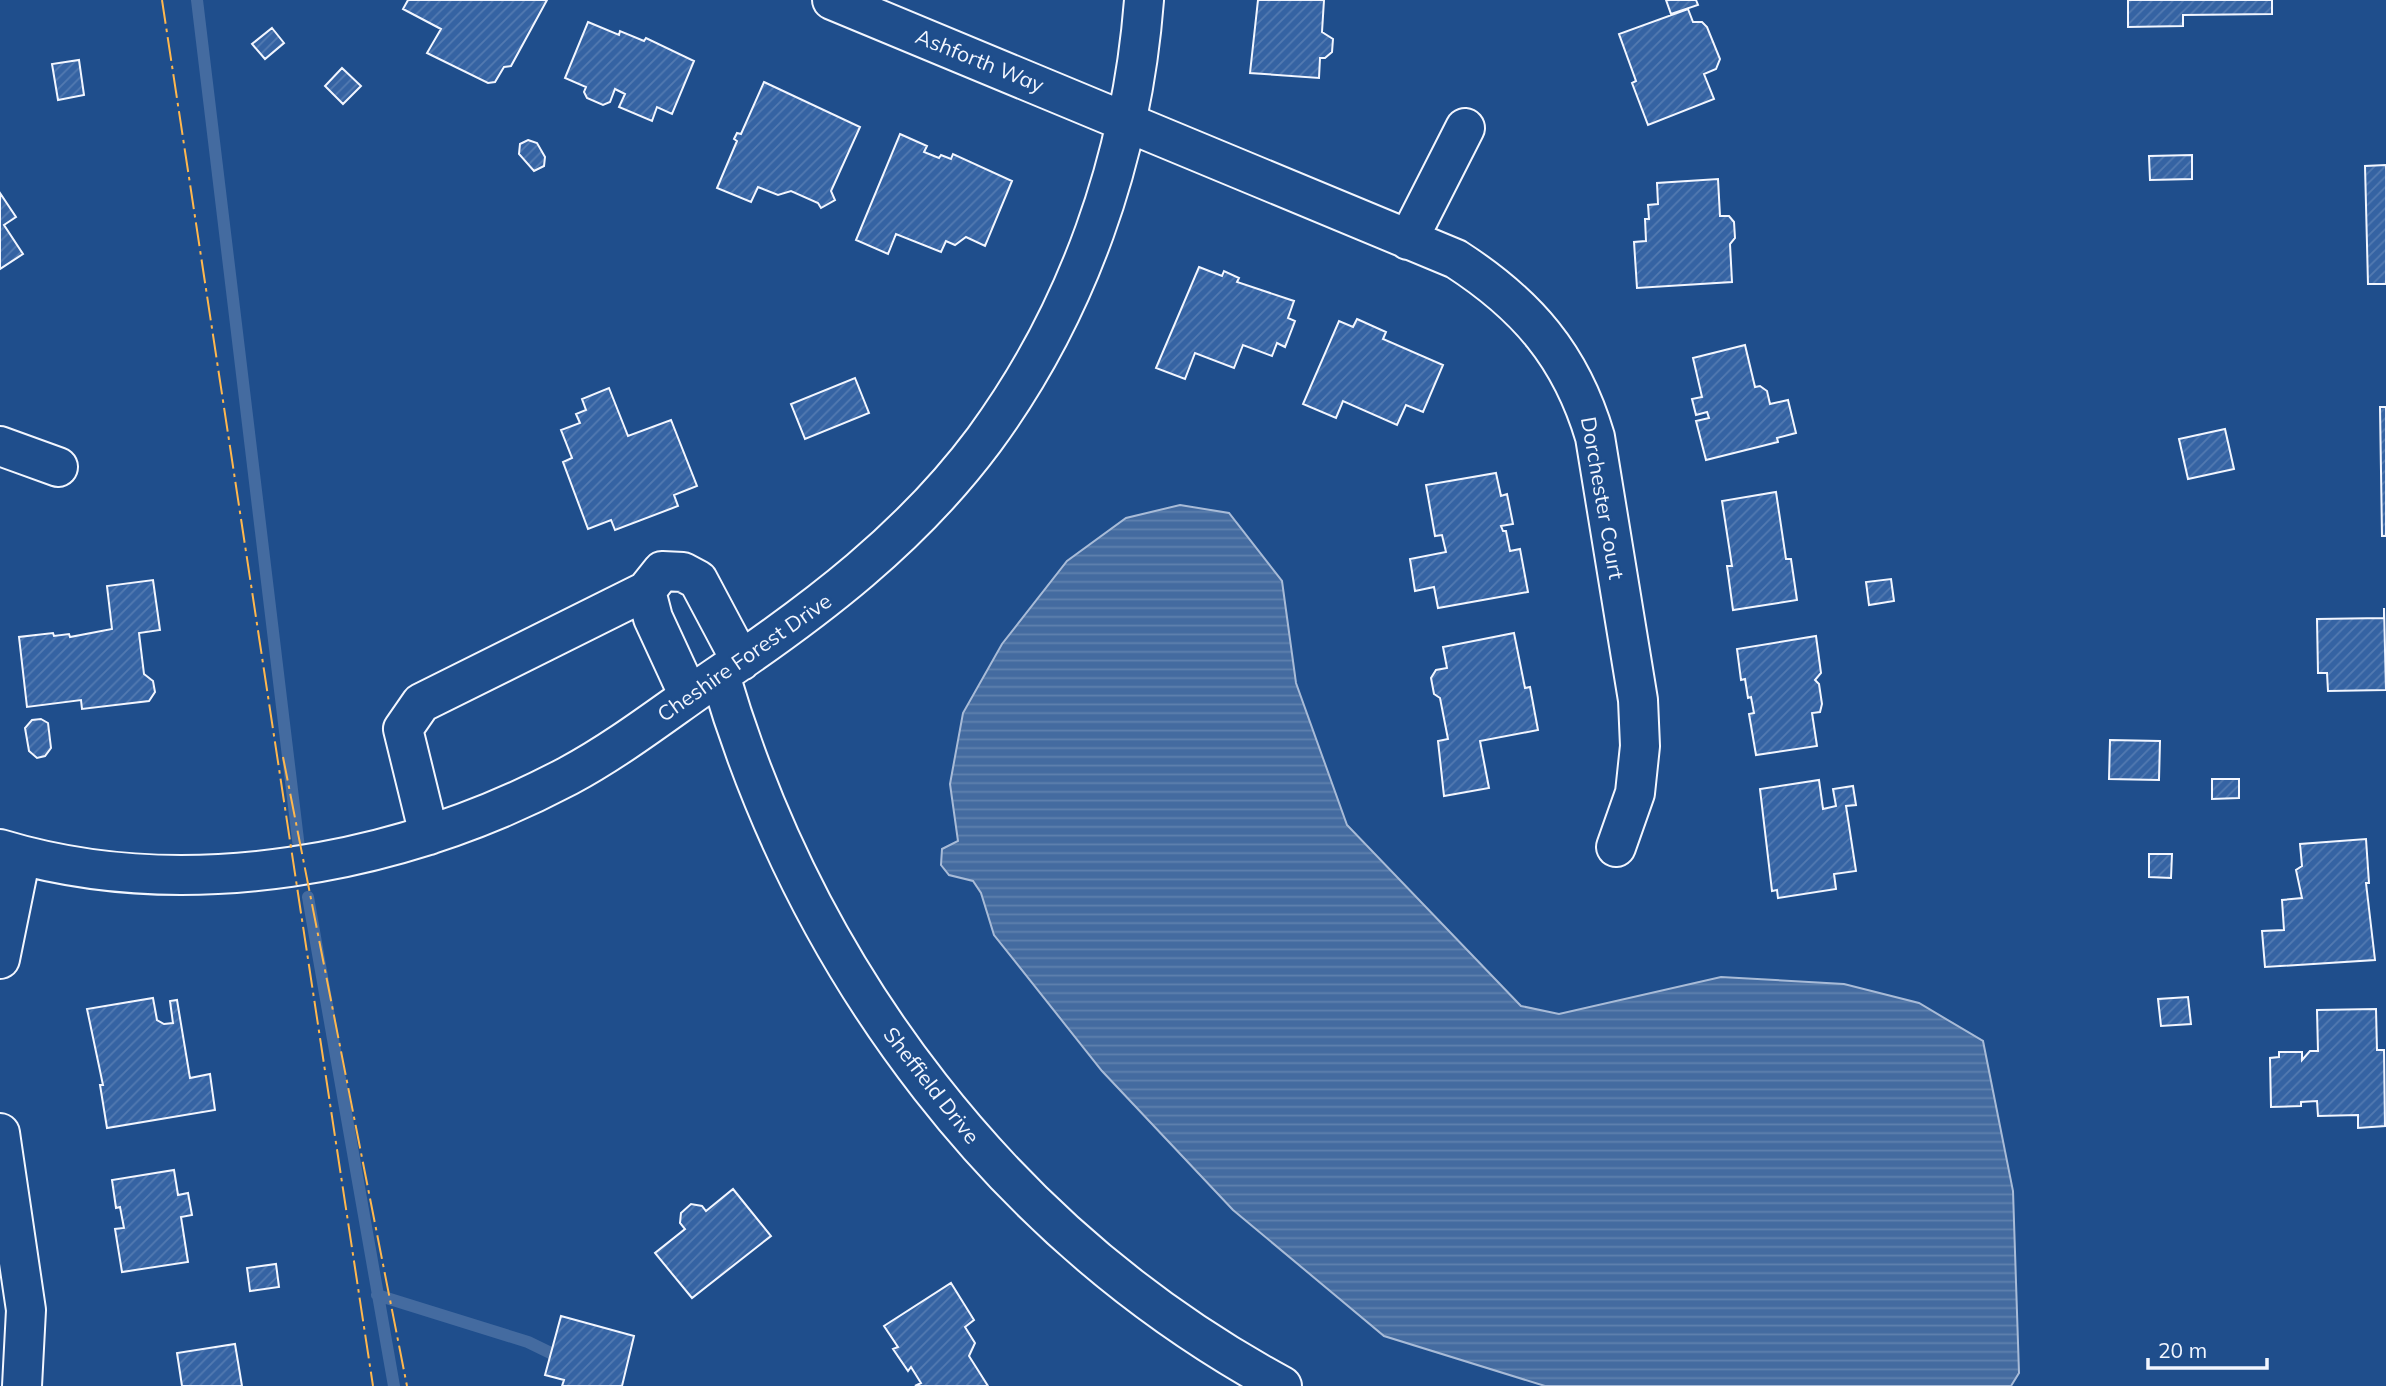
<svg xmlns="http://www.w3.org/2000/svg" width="2386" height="1386" font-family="Mulish,sans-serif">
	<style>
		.water { fill: url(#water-rules); stroke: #a8bbd7; stroke-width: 2 }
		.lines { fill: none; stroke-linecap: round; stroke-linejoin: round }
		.stream { stroke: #446ba0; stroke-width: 12 }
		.building { fill: url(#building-hatch); stroke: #f2f6ff; stroke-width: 2 }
		.minor-casing { stroke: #f2f6ff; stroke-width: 42 }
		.minor { stroke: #1f4e8c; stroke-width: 38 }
		.power { stroke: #ffb74d; stroke-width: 2; stroke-dasharray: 24 5 3.5 5; stroke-linecap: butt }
		.labels { text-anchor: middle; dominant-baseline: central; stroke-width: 5; stroke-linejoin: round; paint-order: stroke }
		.street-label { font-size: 21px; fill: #f2f6ff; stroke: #1f4e8c }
	</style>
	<defs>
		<pattern id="water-rules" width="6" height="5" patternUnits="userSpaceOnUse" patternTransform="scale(1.75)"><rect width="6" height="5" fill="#446ba0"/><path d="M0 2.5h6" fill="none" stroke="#5f81ae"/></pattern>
		<pattern id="building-hatch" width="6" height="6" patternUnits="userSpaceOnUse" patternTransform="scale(1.75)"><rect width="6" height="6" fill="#3563a3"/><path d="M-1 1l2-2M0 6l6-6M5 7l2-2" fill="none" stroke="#537ab1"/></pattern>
	</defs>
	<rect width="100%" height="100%" fill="#1f4e8c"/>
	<path class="water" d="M1180,505L1229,513L1282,581L1296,683L1347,825L1521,1006L1559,1014L1721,977L1844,984L1919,1003L1983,1041L2013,1191L2019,1373L2011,1386H1545L1384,1336L1233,1210L1102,1071L994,935L981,893L973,881L949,875L941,865L942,849L958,841L950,784L963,713L1002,644L1067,561L1126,518Z"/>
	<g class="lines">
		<path class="stream" d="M197,0L299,848
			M308,897L394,1386
			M377,1295L528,1342L565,1360"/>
	</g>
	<path class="building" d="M408,0H547L511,66L504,67L495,82L488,83L427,53L441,29L403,9Z
		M1258,0H1324L1322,32L1333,39L1332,52L1325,58H1320L1319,78L1250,73Z
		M1666,0H1696L1698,5L1671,14Z
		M2128,0H2272V14L2183,15V26L2128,27Z
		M1688,9L1693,22H1702L1707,27L1720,59L1716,69L1704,74L1714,99L1648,125L1632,83L1636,81L1619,34Z
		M588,22L619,35L620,31L644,41L646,38L694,61L672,114L657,107L652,121L619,107L625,94L615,89L610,102L603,105L587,98L584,92L586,87L565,78Z
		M272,28L284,43L265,59L252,44Z
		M79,60L84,95L58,100L52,64Z
		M342,68L361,86L343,104L325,86Z
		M764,82L860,127L831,191L835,200L821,208L818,203L791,191L778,195L758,187L751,202L717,188L737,141L734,139L737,133L741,134Z
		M900,134L927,146L924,152L939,158L941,155L951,159L953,154L1012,181L985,246L966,237L955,245L946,241L941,252L896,234L888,254L856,240Z
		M528,140L537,143L545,157L544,166L534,171L519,154L520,144Z
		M2192,155V179L2150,180L2149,156Z
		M2386,165V284H2368L2365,166Z
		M1718,179L1720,216H1729L1734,222L1735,238L1730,244L1732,282L1637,288L1634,242L1646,241L1645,219H1649L1648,205L1658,204L1657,183Z
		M0,193L16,217L4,225L23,254L0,269Z
		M1199,267L1222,276L1224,271L1239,278L1237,282L1294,301L1288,318L1295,321L1285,347L1277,343L1272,356L1243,345L1234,368L1195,353L1185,379L1156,368Z
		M1357,319L1386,332L1383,339L1443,365L1423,412L1406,405L1397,425L1343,401L1336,418L1303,404L1339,321L1353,327Z
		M1745,345L1755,387L1760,386L1767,391L1770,404L1788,400L1796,433L1777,438L1778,442L1706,460L1696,421L1709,418L1707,412L1696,415L1692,399L1702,397L1693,358Z
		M855,378L869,413L805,439L791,404Z
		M609,388L628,436L671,420L697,486L674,495L678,506L615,530L611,520L588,529L563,462L572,458L561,430L580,423L576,414L586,410L582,399Z
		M2380,407H2386V536H2382Z
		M2225,429L2234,469L2188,479L2179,439Z
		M1496,473L1501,496L1507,494L1513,524L1501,526L1503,531H1506L1510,551L1520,549L1528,592L1438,608L1434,587L1415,591L1410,559L1446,552L1442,535L1435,536L1426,485Z
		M1776,492L1786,559H1791L1797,600L1733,610L1727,566H1732L1722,501Z
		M1891,579L1894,601L1869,605L1866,582Z
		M153,580L160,630L139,633L144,674L153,681L155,692L149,701L82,709L81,700L27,707L19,637L53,633L54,636L69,634L70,637L112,629L107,586Z
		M2384,608L2386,690L2328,691L2327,673H2318L2317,619L2384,618Z
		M1514,633L1525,688L1530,687L1538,730L1480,741L1489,788L1444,796L1438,741L1448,739L1440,698L1434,694L1431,678L1436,670L1447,668L1443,647Z
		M1816,636L1821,673L1815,680L1819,684L1822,704L1820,712L1812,713L1817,746L1756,755L1749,714L1754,713L1751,697L1748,698L1745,679L1741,680L1737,649Z
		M41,719L48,723L51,748L45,756L37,758L29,751L25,728L32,720Z
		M2110,740L2160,741L2159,780L2109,779Z
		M2212,779H2239V798L2212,799Z
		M1819,780L1823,809L1836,806L1833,789L1853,786L1856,805L1846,806L1856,871L1834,874L1836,889L1778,898L1777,890L1772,891L1760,789Z
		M2366,839L2369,883H2366L2375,960L2265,967L2262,931L2284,930L2282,900L2302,898L2296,870L2302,866L2300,844Z
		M2149,854H2172L2171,878L2149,877Z
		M2188,997L2191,1024L2161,1026L2158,999Z
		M153,998L157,1020L164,1024L173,1023L170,1001L177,1000L190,1078L210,1074L215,1110L107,1128L100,1085H103L87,1009Z
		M2376,1009L2377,1050H2384L2385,1126L2358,1128V1115L2318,1116L2317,1101L2301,1102V1106L2271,1107L2270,1058L2279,1057V1052H2302V1060L2310,1051H2318L2317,1010Z
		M174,1170L178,1195L188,1193L192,1215L181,1217L188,1262L122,1272L115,1229L124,1228L120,1207L116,1208L112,1180Z
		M733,1189L771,1236L692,1298L655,1253L685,1229L680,1223L681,1213L691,1204L702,1206L706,1211Z
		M276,1264L279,1287L250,1291L247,1268Z
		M951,1283L974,1320L965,1327L975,1343L969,1356L988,1386H915L921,1383L911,1367L908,1371L893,1349L898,1347L884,1326Z
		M561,1316L634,1336L622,1386H562L564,1380L545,1375Z
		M235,1344L242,1386H182L177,1353Z"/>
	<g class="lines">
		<g class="minor-casing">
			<path id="minor" d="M832,0L1456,259C1527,305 1571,356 1595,437L1638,700L1640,746L1635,793L1616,847
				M1408,240L1465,128
				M0,446L58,467
				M720,675C808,975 1005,1236 1282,1386
				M689,696L653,618L646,591L662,571L683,572L698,580L741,661
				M429,835L403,729L421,703L646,591
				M0,849C185,905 400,865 568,776C620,748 667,711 715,678C816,610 911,538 984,440C1078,312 1132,158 1144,0
				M0,959L21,856
				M0,1133L26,1310L22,1386"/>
		</g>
		<use href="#minor" class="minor"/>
		<path class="power" d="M162,0L373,1386
			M283,757L407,1386"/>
	</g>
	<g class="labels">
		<g class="street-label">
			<text transform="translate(980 60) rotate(22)">Ashforth Way</text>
			<text transform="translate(1603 498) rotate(80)">Dorchester Court</text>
			<text transform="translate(744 657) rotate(-35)">Cheshire Forest Drive</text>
			<text transform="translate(932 1085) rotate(52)">Sheffield Drive</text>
		</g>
	</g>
	<path d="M2148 1358v10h119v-10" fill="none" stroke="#f2f6ff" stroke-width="3.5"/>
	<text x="2158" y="1358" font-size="21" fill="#f2f6ff" stroke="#1f4e8c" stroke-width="5" paint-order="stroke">20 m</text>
</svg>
